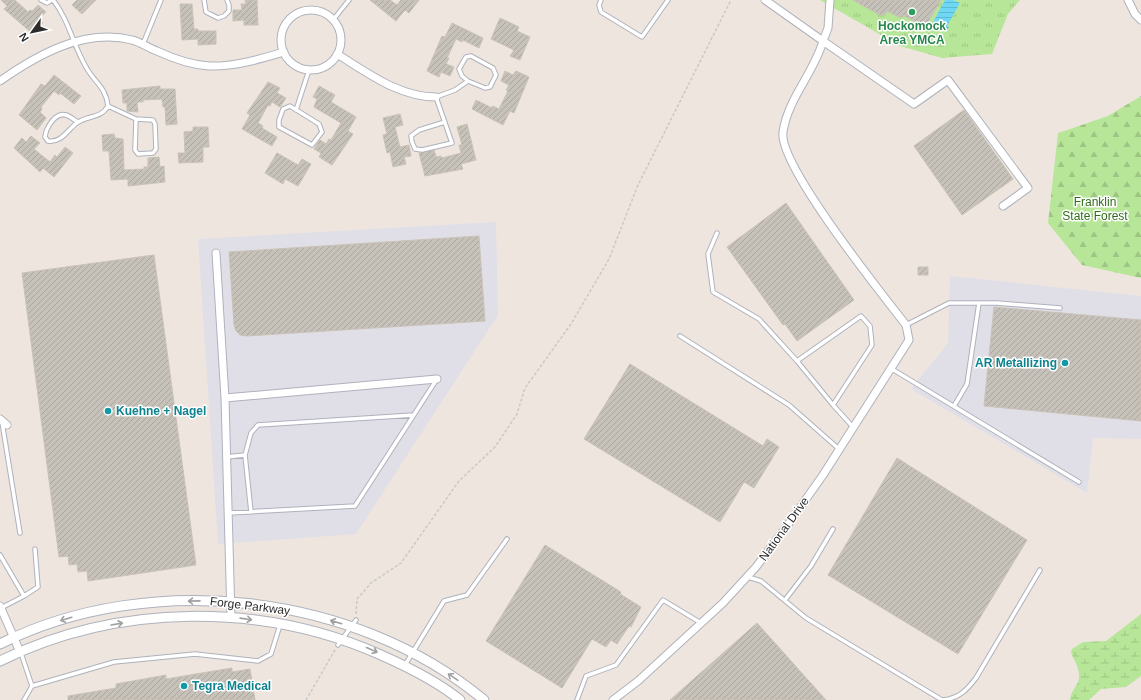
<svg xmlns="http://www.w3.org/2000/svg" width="1141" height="700" font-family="Arial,sans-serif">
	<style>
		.industrial { fill: #e0dfe7 }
		.grass { fill: url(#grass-tufts) }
		.forest { fill: url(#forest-firs) }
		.wetland { fill: url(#wetland-marsh) }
		.water { fill: url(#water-rules) }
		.building { fill: url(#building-hatch); stroke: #cac2b7 }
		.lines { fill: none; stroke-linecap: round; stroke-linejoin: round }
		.service-casing { stroke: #aeb2bc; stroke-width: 5.5 }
		.minor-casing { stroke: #aeb2bc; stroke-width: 9 }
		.tertiary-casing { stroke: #aeb2bc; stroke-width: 11 }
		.path { stroke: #c8c8c8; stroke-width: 1.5; stroke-dasharray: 3 2; stroke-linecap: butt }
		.service { stroke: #fff; stroke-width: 3.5 }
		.minor { stroke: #fff; stroke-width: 7 }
		.tertiary { stroke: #fff; stroke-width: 9 }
		.oneway { stroke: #a0a0a0 }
		.leisure-dot { fill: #2e9e5b; stroke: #fff; stroke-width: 1.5 }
		.culture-dot { fill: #0f9aa8; stroke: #fff; stroke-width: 1.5 }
		.labels { text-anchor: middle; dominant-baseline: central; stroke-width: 3; stroke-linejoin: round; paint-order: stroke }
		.leisure-label { font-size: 12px; font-weight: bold; fill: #27864d; stroke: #fff }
		.park-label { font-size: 12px; fill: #2e6d18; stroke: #fff }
		.culture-label { font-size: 12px; font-weight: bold; fill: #0d838f; stroke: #fff; text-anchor: start }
		.street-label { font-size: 12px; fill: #2c2c2c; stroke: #fff }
	</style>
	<defs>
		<pattern id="grass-tufts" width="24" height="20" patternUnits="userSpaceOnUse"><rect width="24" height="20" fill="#b8e699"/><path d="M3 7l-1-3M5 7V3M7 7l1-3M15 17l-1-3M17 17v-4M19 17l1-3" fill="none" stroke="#9ec584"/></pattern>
		<pattern id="forest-firs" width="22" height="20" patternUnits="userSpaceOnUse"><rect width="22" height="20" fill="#b8e699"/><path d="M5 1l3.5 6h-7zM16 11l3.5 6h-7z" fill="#9ec584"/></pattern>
		<pattern id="wetland-marsh" width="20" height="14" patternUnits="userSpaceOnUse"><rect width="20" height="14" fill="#b8e699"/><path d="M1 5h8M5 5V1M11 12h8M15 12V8" fill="none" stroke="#9ec584"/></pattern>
		<pattern id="water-rules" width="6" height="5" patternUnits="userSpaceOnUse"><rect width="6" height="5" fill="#6ed7f3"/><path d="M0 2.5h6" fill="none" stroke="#5fb9d0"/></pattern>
		<pattern id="building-hatch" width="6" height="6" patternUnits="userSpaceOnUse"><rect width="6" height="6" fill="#c6c1b9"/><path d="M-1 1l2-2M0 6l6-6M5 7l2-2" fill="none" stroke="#aaa69f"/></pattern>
	</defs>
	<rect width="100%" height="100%" fill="#eee6de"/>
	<path class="industrial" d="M496,222L498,315L356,534L218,544L198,239Z
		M950,276L1141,296V439L1093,438L1087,493L911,389L948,343Z"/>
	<path class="grass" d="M820,0H1020L1008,14L992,54L942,58L900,46Z"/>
	<path class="forest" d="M1141,96V278L1082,265L1048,223L1058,133L1108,116Z"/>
	<path class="wetland" d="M1141,614V676L1126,687L1101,689L1089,700H1070C1071,692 1075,688 1078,682C1082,672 1075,662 1071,653L1072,649L1083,642L1106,641Z"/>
	<path class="water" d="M945,0H953L960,3L947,26L949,27L946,32L932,24Z"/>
	<path class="building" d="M1,0H15L28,12L30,10L32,11L38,5L46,12L39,19L43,23L33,34L4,9L7,6Z
		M77,0H96L82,14L72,5Z
		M245,0H257L258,25H244V20L233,21V10H242L241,4H246Z
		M370,0H390L397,5L401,0H419L409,13L405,10L396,21Z
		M853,0H941L925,27L903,15L901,18L887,11L884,16L881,14L880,15Z
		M180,4H192L194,29H198V31H216V44L198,45V39L182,40Z
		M500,18L519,27L517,31L530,37L520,60L510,56L514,50L491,39Z
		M452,23L483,38L479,48L463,40L462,42L456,39L447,58H449L446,64L454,67L450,76L441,72L439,77L427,71L442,36L445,37Z
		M505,71L513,75L516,71L529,77L514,113L510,111L503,125L472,109L476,100L492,108L493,106L499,109L508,91L506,90L509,85L501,81Z
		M54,75L81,96L74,104L60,93L59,95L54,91L41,107L42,109L40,112L46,118L37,130L19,115L41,84L45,86Z
		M268,82L280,88L277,93L286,98L280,107L272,102L270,106L268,105L258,123L263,126L262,128L277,137L272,146L242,129L250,115L247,113Z
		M160,86V89H175L177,124L166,125L165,107H163L162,99L143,100V102H137L138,112L127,111V103H123L122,90Z
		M319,86L335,95L331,102L356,117L348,131L353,134L332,165L319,157L321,153L314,149L320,140L326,144L329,139L331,140L341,123L314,107L317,99L313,97Z
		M964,110L1013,179L962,215L914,146Z
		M400,114L403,125L395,127L400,147L409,145L411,156L404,157L406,164L393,167L390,152L387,153L383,135L387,134L383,118Z
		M467,124L476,160L461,164L463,169L425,176L419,153L434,150L436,157L441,156L442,158L461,153L459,145H462L457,127Z
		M193,127H208L209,147H203V162L179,163L178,153H185L184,132L193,131Z
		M114,134L115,138L123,139L124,170L144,169V167H148V158L159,157L160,167L164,166L165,182L128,186V179L111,180L109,151H103L102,135Z
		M31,136L40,143L34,149L50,162L55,155L57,157L65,147L73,153L54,177L43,168L40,172L14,148L22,138L26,142Z
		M277,153L298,165L302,159L311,164L298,186L285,179L283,184L265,173Z
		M786,203L854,300L797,341L785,324L783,325L727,247Z
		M479,236L485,321L247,336L240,335L236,331L234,325L229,252Z
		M154,255L196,565L88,581L87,571L78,572L77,564L69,565L68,556L59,557L22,273Z
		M918,267H928V275H918Z
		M994,307L1141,320V421L984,406Z
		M630,364L763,446L767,439L779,447L754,488L744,482L720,522L584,439Z
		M897,458L1027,540L958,654L828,575Z
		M545,545L621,592L620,594L641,607L631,627L629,626L617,644L611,640L606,647L592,639L562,688L486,641Z
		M757,623L826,700H670Z
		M232,668V672L250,669L255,700H68V696L116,688V684L166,675V679Z"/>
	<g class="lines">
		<g class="service-casing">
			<path id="service" d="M41,0L47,3L52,0
				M53,0C69,20 73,45 86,67C94,82 106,87 108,106L136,119L153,120L155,124L156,149L153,153L138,154L135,150L136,119
				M204,0L206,12L218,18L224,16L229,11V5L227,0
				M601,0L599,5L601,12L642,37L668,0
				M333,20L349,0
				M143,44L161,0
				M471,56L493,68L496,75L490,87L485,88L468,81L462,76L459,69L466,57Z
				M290,106L319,124L322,132L312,145L279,127V120L283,109Z
				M296,110L309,70
				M78,122C74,120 70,116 66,115C55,112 46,128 45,137L48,141C62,143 68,129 77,123C87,115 101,119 108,106
				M445,122L419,130L411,136L412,142L415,149L422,150L452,143L436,97L455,90L468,81
				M717,233L708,254L713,292L759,319L797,361L861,316L870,326L872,345L833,405L853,427
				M906,325L949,303H997L1060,308
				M680,336L789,405L839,449
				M797,361L833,405
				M892,369L1079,482
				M954,406L967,384L979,303
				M2,422L20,533
				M245,455L251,512
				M226,457L245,455L251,433L258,425L414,415
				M228,513L355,506L437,379
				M0,555L24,596L1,608
				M748,577L761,581L806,618L942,700
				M24,596L38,587L35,549
				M785,600L811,566L833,529
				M338,645L356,620
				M21,653L32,686L24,700
				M405,665L444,601L467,595L507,539
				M32,686L114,662L195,654L258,661L271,654L280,625
				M577,700L586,676L616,665L663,600L701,623
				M943,700C959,698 966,691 976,678L1040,570"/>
		</g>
		<g class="minor-casing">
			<path id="minor" d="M765,0L823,41L828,28L830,0
				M1128,0L1135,14L1141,20
				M281 40a30 30 0 1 1 60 0a30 30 0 1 1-60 0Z
				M337,54C368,73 399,97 436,97
				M0,81C37,55 84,28 132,40C141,42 148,48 157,51C172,58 193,65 209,66C234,67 260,59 284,52
				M216,253L225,398L437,379
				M225,398L231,617
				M0,419L7,425
				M0,606L20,652
				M613,700L638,681L723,603L756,567L787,526L823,475L909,340L906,325C882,294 778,165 783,132C788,98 814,73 823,41L914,104L948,80L1028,188L1003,206"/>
		</g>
		<g class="tertiary-casing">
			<path id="tertiary" d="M0,644C150,569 356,593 484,700
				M0,661C118,603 262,602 381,655C408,667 437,681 460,700"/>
		</g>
		<path class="path" d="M356,614L357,599L371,583L401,563L459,481L495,447L517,414L525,388L571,324L609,259L638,185L731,0
			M306,700L335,650"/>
		<use href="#service" class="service"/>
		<use href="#minor" class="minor"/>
		<use href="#tertiary" class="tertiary"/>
	</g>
	<defs><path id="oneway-shaft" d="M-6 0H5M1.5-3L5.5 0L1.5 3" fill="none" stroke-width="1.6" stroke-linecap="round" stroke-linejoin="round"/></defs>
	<g class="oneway">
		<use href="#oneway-shaft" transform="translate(194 601) rotate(179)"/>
		<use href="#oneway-shaft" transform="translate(66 619) rotate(163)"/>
		<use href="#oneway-shaft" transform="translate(246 619) rotate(8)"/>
		<use href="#oneway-shaft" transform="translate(336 622) rotate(-164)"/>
		<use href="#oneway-shaft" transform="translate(117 624) rotate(-10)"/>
		<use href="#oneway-shaft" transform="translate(372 650) rotate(24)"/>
		<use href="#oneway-shaft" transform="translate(453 677) rotate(-146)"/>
	</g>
	<circle class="leisure-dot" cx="912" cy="12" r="4"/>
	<g class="culture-dot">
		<circle cx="1065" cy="363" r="4"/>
		<circle cx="108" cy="411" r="4"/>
		<circle cx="184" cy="686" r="4"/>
	</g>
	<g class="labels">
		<g class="leisure-label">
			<text x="912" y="26">Hockomock<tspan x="912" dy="14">Area YMCA</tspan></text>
		</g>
		<g class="park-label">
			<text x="1095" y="202">Franklin<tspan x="1095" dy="14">State Forest</tspan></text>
		</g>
		<g class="culture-label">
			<text x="1057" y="363" text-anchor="end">AR Metallizing</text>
			<text x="116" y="411">Kuehne + Nagel</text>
			<text x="192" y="686">Tegra Medical</text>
		</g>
		<g class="street-label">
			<text transform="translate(784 529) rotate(-54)">National Drive</text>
			<text transform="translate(250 606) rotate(7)">Forge Parkway</text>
		</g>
	</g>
	<g transform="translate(32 32) rotate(237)" stroke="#ffffff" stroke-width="3" paint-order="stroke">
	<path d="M0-3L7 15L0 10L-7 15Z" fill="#2c2c2c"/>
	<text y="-6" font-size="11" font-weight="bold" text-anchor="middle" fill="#2c2c2c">N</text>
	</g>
</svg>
